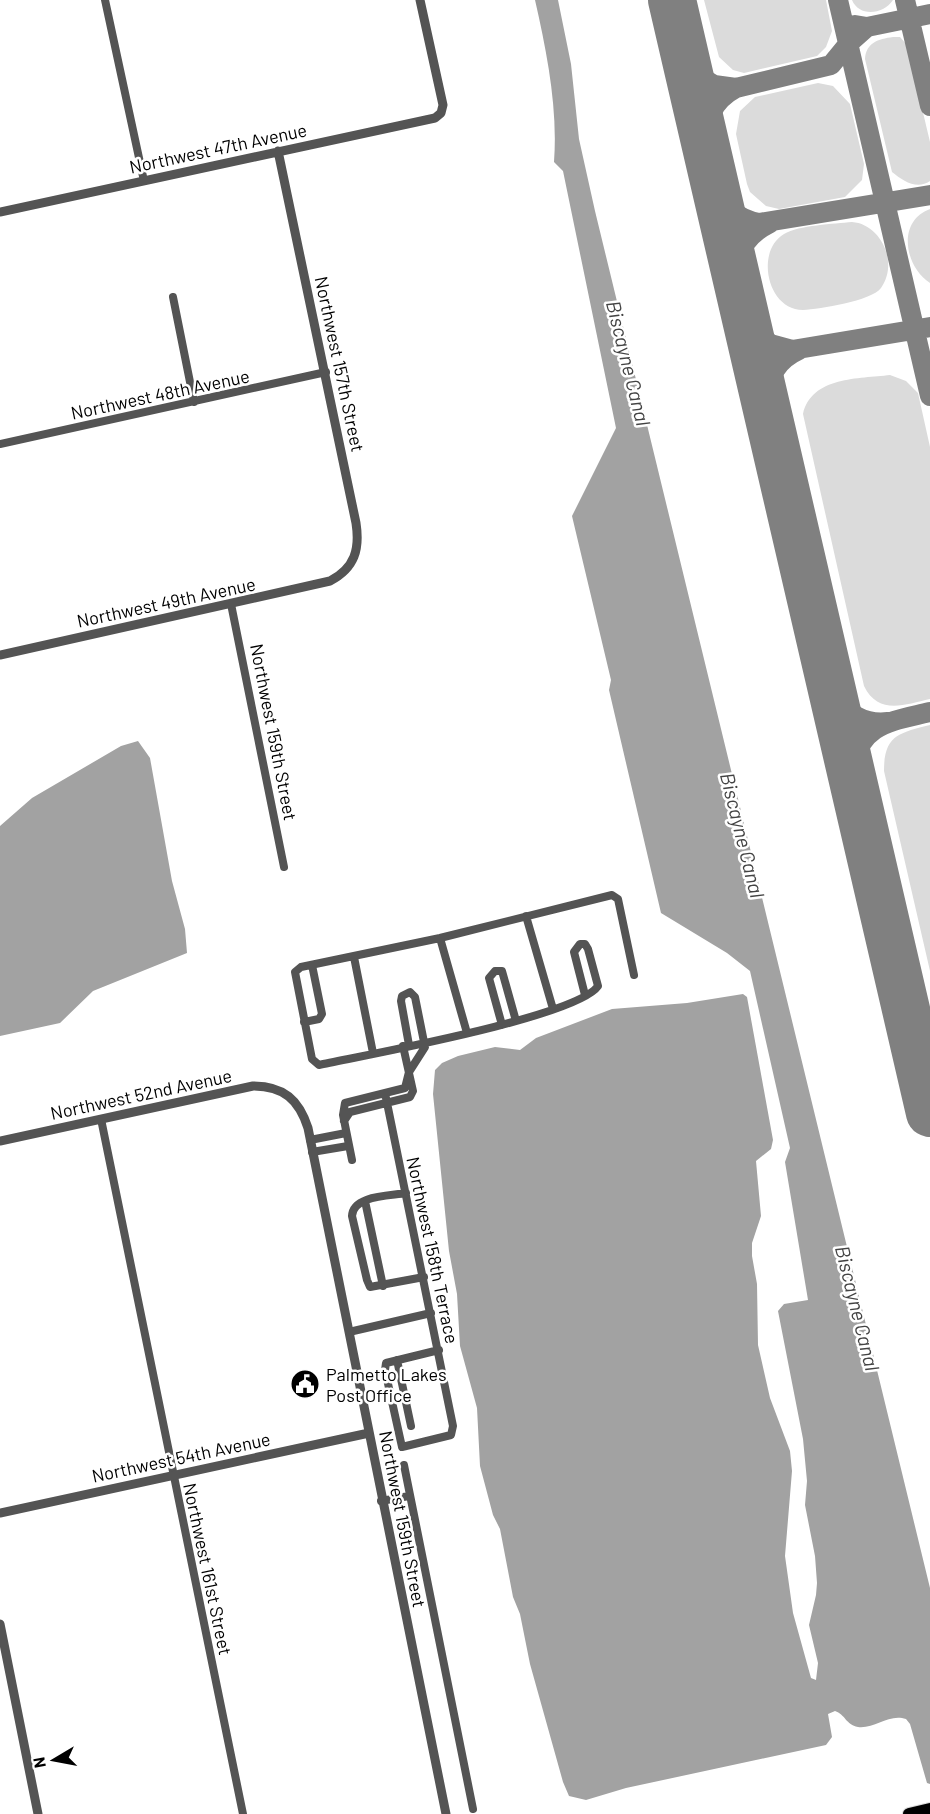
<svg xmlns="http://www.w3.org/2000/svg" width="930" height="1814" font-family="Barlow,sans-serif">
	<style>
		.green { fill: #dbdbdb }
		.water { fill: #a2a2a2 }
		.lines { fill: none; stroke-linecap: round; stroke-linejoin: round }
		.taxiway { stroke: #808080; stroke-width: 20 }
		.runway { stroke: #808080; stroke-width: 48 }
		.primary-casing { stroke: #dbdbdb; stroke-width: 14 }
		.minor { stroke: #545454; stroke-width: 8 }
		.tertiary { stroke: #545454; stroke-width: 9 }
		.primary { stroke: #000; stroke-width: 12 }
		.labels { text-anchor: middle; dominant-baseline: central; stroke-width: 5; stroke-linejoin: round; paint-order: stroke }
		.street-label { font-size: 18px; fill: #000; stroke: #fff }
		.poi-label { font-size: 18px; fill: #000; stroke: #fff; text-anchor: start }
		.water-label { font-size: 20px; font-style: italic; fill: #434343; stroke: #fff }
	</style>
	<rect width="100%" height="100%" fill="#fff"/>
	<path class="green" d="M704,0H826L832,31L826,47L817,56L744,73L733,70L719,57Z
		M852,0H893C883,15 859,17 852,0Z
		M893,37H900L907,45L930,142V181C917,190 903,181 892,172L865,59C866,43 878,39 893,37Z
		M818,83L833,86L850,104L864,164L862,180L845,197L779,209L766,206L750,192L747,184L736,134L740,111L755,97Z
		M930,209V283C904,266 897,221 930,209Z
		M852,222C881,224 899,263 881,288C871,301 820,309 803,310C767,310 755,251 784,234C799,225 834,224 852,222Z
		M890,375L906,381L918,393L930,447V699C904,705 878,715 864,686L803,414C812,376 859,379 890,375Z
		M930,725V971L884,771C884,735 899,733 930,725Z"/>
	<path class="water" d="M535,0H558L571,64L579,139L595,211L930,1588V1784L927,1783L910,1724L906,1719C889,1713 875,1729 858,1727C846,1725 845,1714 835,1711L828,1714L832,1737L826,1745L626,1788L586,1800L569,1796L563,1782L530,1664L520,1614L513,1597L500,1529L493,1515L480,1466L477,1408L460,1346L457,1294L449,1251L433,1094L435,1070L442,1063L458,1056L495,1047L520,1050L536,1038L612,1009L687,1003L743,994L747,997L773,1140L771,1149L756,1161L761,1216L752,1243V1256L757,1284L758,1345L770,1398L790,1451L792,1471L785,1556L793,1613L811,1678L816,1680L818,1663L809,1625L816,1595L817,1583L815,1556L805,1505L807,1481L803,1439L778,1311L784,1304L808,1300L785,1162L790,1148L750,971L727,953L661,913L609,690L611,680L572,516L616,428L563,171L554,162C558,108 547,53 535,0Z
		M138,741L150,758L172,881L185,929L187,953L93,991L60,1023L0,1036V826L32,798L121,746Z"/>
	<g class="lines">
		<path class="taxiway" d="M838,0L930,396
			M905,0L930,106
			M855,25L867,27L930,14
			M687,62L696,74L714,85L736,88L831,65L849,43L867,27
			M706,146C705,120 712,101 736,88
			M715,184C725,206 734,218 759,223L930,195
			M735,272C739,248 748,234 770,223
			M747,323L770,344L792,350L930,327
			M764,398C770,375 777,360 799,350
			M833,695C848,713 863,725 888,722
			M851,770C861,723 889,722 930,712"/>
		<path class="runway" d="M672,0L930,1113"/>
		<g class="primary-casing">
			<path id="primary" d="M909,1814L930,1809"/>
		</g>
		<path class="minor" d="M105,0L144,181
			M173,297L194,402
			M0,444L326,372
			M231,604L284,867
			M526,916L553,1009
			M440,938L467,1033
			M354,957L373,1053
			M585,995L574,952L580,944H585L588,949L598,986C577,1017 365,1055 319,1065L312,1059L295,972L301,967L440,938L612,895L618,899L634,975
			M304,1022L319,1019L322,1014L312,965
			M502,1025L489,978L495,971H502L516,1021
			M385,1093L453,1426L451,1435L402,1447L385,1370L386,1363L439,1350
			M101,1119L243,1814
			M344,1121L350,1112L410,1097L413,1091L403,1046
			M310,1140L346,1133
			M312,1152L348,1146
			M352,1160L343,1115L345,1103L405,1088L409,1072L425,1047L415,997L410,992L402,996L401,1001L409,1045
			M406,1193C390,1196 353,1195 352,1216L367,1280L370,1287L424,1277
			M365,1201L383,1286
			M349,1332L431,1313
			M397,1360L411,1426
			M404,1465L473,1809
			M381,1501L409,1496"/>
		<path class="tertiary" d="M0,212L435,118L441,113L443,105L420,0
			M0,655L330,581C355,568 360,549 356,523L278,151
			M0,1141L253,1086C284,1086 299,1100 308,1128L446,1814
			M0,1513L369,1433
			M0,1624L38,1814"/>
		<use href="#primary" class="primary"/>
	</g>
	<defs>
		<g id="civic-disc" transform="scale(1.5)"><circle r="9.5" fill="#000" stroke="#fff"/><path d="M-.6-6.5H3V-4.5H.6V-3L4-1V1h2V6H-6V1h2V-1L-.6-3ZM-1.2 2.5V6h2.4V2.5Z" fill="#fff"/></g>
	</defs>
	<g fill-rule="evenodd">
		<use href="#civic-disc" x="305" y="1384"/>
	</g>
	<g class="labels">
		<g class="street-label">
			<text transform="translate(218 148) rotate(-12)">Northwest 47th Avenue</text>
			<text transform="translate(340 364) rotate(78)">Northwest 157th Street</text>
			<text transform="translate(160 394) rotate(-12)">Northwest 48th Avenue</text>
			<text transform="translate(166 602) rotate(-12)">Northwest 49th Avenue</text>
			<text transform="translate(274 732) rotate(79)">Northwest 159th Street</text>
			<text transform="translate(141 1094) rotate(-12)">Northwest 52nd Avenue</text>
			<text transform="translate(433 1250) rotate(78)">Northwest 158th Terrace</text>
			<text transform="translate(181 1457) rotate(-12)">Northwest 54th Avenue</text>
			<text transform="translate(403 1519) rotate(79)">Northwest 159th Street</text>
			<text transform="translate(208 1569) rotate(78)">Northwest 161st Street</text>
		</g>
		<g class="poi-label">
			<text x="326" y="1374">Palmetto Lakes<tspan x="326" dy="21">Post Office</tspan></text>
		</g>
		<g class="water-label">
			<text transform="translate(629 363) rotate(76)">Biscayne Canal</text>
			<text transform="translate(743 835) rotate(76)">Biscayne Canal</text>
			<text transform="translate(858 1308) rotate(76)">Biscayne Canal</text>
		</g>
	</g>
	<g transform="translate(54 1760) rotate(260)" stroke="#ffffff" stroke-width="4.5" paint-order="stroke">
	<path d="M0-4.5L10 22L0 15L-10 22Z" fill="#000000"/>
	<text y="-9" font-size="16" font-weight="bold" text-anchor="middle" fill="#000000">N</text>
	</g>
</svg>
